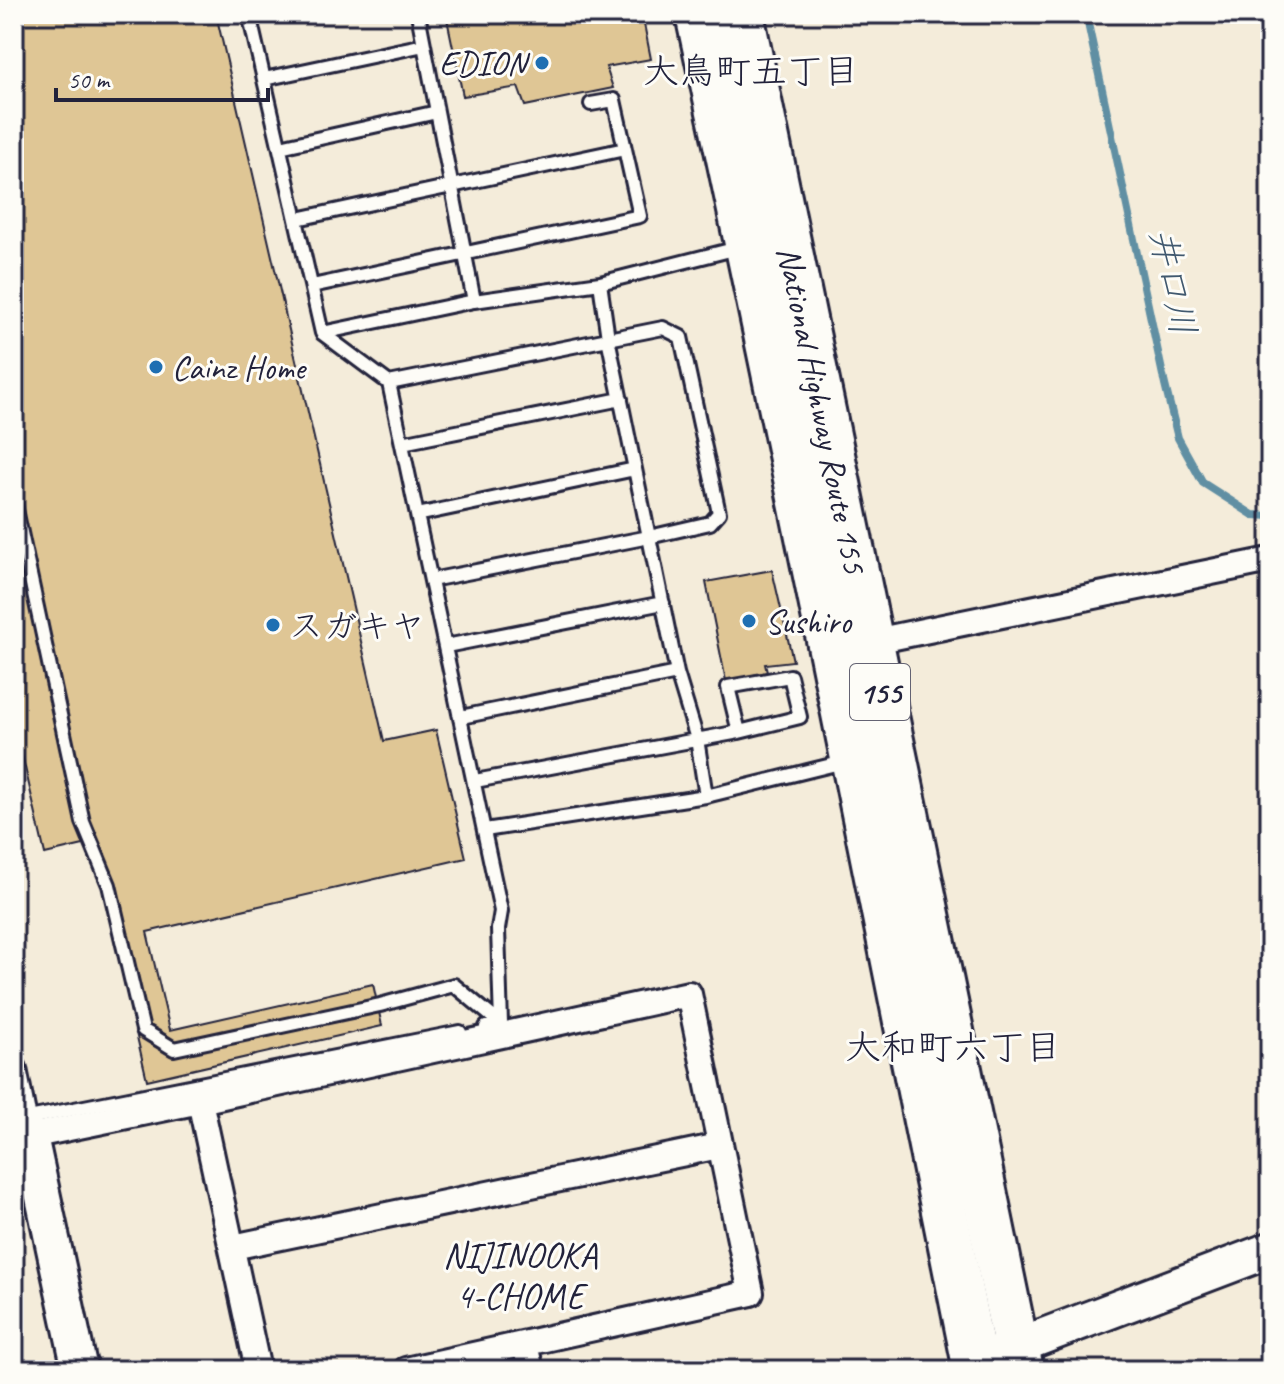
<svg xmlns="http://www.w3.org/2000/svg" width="1284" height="1384" font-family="Caveat,'Klee One',sans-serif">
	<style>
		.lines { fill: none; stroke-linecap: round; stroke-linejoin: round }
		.stream { stroke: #608fa3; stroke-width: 8 }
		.building { fill: #dfc695; stroke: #22223b; stroke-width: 2 }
		.lane-casing { stroke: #22223b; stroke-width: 18 }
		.street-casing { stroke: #22223b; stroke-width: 30 }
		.secondary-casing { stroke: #22223b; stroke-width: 40 }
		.highway-casing { stroke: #22223b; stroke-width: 50 }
		.lane { stroke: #fdfcf7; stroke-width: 12 }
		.street { stroke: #fdfcf7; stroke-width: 24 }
		.secondary { stroke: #fdfcf7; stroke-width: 34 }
		.highway { stroke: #fdfcf7; stroke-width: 44 }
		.poi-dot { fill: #1f6fb2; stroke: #fdfcf7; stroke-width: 3 }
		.labels { text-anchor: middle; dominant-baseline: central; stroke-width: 6; stroke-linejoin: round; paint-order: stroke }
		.shield { fill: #fdfcf7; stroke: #646373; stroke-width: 2 }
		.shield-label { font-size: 32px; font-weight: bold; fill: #22223b }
		.poi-label { font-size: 34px; fill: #22223b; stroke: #fdfcf7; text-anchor: start }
		.street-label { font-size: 34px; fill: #22223b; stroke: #fdfcf7 }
		.neighbourhood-label { font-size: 36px; fill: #22223b; stroke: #fdfcf7 }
		.water-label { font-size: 36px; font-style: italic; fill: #41596f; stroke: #fdfcf7 }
	</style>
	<rect width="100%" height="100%" fill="#f4ecda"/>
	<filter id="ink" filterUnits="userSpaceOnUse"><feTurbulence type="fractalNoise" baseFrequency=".0125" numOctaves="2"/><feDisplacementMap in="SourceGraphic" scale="16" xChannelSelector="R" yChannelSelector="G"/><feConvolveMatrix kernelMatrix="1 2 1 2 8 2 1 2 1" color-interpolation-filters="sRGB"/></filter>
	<g filter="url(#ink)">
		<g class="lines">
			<path class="stream" d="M1086,14L1165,385L1178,438L1203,483L1253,515L1270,516"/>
		</g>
		<path class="building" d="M14,14H216L384,741L436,730L466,858L147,932L170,1030L373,984L382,1026L147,1080L92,843L45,854L14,720Z
			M446,14H642L651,59L606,67L613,88L525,106L518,87L463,96Z
			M772,570L793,661L765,664L767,672L726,681L706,582Z"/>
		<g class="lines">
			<g class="lane-casing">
				<path id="lane" d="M249,14L322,333L389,383L501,911L498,929L501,1024L486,1027
					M418,14L474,301
					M264,79L424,45
					M591,104L614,100L625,149
					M280,147L437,112
					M297,219L625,149L640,216L312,286
					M600,283L608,338L677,673L697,739L706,796
					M322,333L474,301L600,283L742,247
					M389,383L663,328L681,337L719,513L710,523L649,537L431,580
					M402,443L621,399
					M14,500L83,822L109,885L143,1030L174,1049L380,1005L454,985L501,1024
					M417,515L635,469
					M446,646L663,603
					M461,717L677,673
					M475,781L739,732L800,717L790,676L728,687L739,732
					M485,830L706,796L848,761
					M24,1119L460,1032"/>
			</g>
			<g class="street-casing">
				<path id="street" d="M870,642L1270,560
					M14,1069L24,1119L30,1136L200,1101L689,994L751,1293L406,1370
					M200,1101L258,1370
					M233,1247L719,1146
					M525,1345L531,1370"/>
			</g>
			<g class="secondary-casing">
				<path id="secondary" d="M30,1136L80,1370
					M994,1355L1270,1250"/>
			</g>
			<g class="highway-casing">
				<g id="highway">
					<path d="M698,14C796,465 885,918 976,1370"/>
					<path id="s1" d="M741,14L1021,1370"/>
				</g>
			</g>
			<use href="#lane" class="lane"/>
			<use href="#street" class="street"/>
			<use href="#secondary" class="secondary"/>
			<use href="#highway" class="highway"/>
		</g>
	</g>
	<g class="poi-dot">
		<circle cx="542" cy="63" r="8"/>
		<circle cx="156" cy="367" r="8"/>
		<circle cx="749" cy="621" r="8"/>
		<circle cx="273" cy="625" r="8"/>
	</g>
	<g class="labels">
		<rect class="shield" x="850" y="664" width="60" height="56" rx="6"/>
		<g class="shield-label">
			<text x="880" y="692">155</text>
		</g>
		<g class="poi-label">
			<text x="526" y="63" text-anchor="end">EDION</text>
			<text x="172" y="367">Cainz Home</text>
			<text x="765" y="621">Sushiro</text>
			<text x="289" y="625">スガキヤ</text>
		</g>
		<g class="street-label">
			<text stroke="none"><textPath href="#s1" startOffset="404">National Highway Route 155</textPath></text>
		</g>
		<g class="neighbourhood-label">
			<text x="751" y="71">大鳥町五丁目</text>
			<text x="953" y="1047">大和町六丁目</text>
			<text x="520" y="1255">NIJINOOKA<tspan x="520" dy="41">4-CHOME</tspan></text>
		</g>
		<g class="water-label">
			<text transform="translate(1173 282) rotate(78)">井口川</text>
		</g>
	</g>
	<rect width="1284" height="1384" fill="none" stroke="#fdfcf7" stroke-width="48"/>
	<rect x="24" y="24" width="1236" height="1336" fill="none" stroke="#22223b" stroke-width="3" filter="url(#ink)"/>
	<path d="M56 88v12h212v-12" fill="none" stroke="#22223b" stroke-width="4"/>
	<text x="68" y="88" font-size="24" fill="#22223b" stroke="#fdfcf7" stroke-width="6" paint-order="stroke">50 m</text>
</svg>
